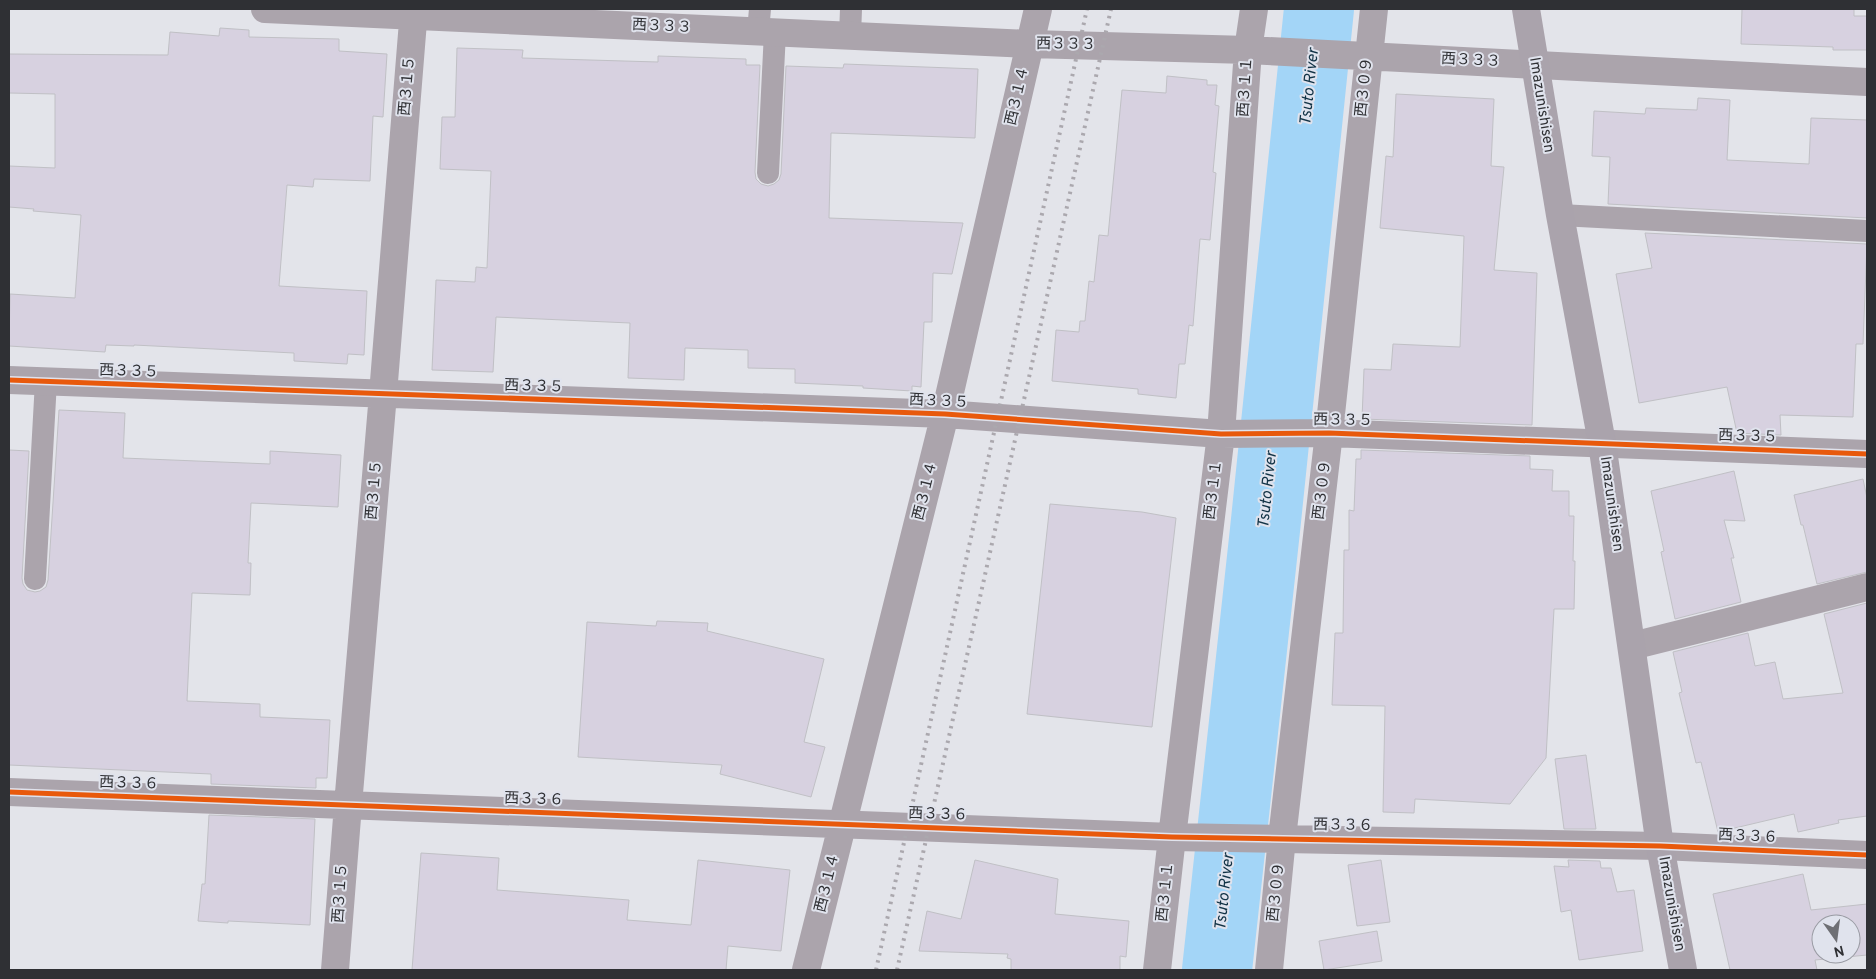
<svg xmlns="http://www.w3.org/2000/svg" width="1876" height="979" font-family="Overpass,'Noto Sans JP',sans-serif">
	<style>
		.lines { fill: none; stroke-linecap: round; stroke-linejoin: round }
		.river { stroke: #a3d5f7; stroke-width: 70 }
		.building { fill: #d7d1e0; stroke: #c0c0c5; fill-rule: evenodd }
		.lane { stroke: #aba4ac; stroke-width: 22 }
		.street { stroke: #aba4ac; stroke-width: 28 }
		.secondary { stroke: #aaa3ac; stroke-width: 28 }
		.rail { stroke: #aba8ae; stroke-width: 4; stroke-dasharray: 2.5 5; stroke-linecap: butt }
		.cycleway-casing { stroke: #e0e3ed; stroke-width: 8 }
		.cycleway { stroke: #e8590c; stroke-width: 5 }
		.labels { text-anchor: middle; dominant-baseline: central; stroke-width: 4; stroke-linejoin: round; paint-order: stroke }
		.street-label { font-size: 15px; fill: #2f3034; stroke: #e0e3ed }
		.water-label { font-size: 16px; font-style: italic; fill: #123346; stroke: #e0e3ed }
	</style>
	<rect width="100%" height="100%" fill="#e3e4ea"/>
	<g class="lines">
		<path class="river" d="M1217,970L1265,530L1319,9"/>
	</g>
	<path class="building" d="M1742,9H1854V16H1867V50H1833V47L1741,44Z
		M220,28L249,30V37L339,39V51L387,54L383,117L373,116L370,181L314,179L313,187L287,185L279,286L367,291L364,355L348,354L347,364L294,361V353L134,345V346L106,345L105,352L9,346L10,294L75,298L81,215L33,211L34,209L9,207V166L55,168V94L9,93V54L168,55L170,32L219,36Z
		M457,48L523,50L522,58L658,62V56L746,59V65H760L755,172L756,179L761,184L768,186L774,184L779,180L781,174L786,66L843,68L844,64L978,69L975,138L831,133L829,218L963,223L952,274L933,273L932,322H924L921,387L912,386V391L863,388V386L795,383V369L748,368V350L685,348L684,380L628,378L630,323L496,317L493,372L432,370L436,280L475,282L476,267L487,268L491,171L440,169L442,117H455Z
		M1167,76L1207,80V85H1217L1215,105L1219,106L1213,172L1216,173L1210,240L1200,239L1193,326L1189,325L1185,364H1179L1176,398L1138,394V389L1052,381L1056,330L1079,332L1080,321H1085L1089,281L1094,282L1099,235L1108,236L1122,90L1166,93Z
		M1396,94L1494,99L1491,166L1504,167L1494,270L1537,273L1532,425L1362,419L1364,369L1391,370L1393,344L1460,347L1464,236L1380,228L1386,156L1393,157Z
		M1698,98L1730,100L1727,160L1809,164L1811,118L1867,120V218L1608,204L1610,157L1592,156L1594,111L1645,114L1646,108L1697,110Z
		M1645,233L1867,244L1863,344H1856L1853,417L1780,415L1781,435L1737,433L1727,387L1639,403L1616,274L1652,268Z
		M59,410L125,413L123,458L270,464V451L341,455L338,507L251,503L248,563H251L250,595L192,593L187,701L260,704V717L330,720L327,778H316V788L211,784V774L9,765V450L29,451L22,578L23,584L27,590L35,592L40,591L46,587L48,580Z
		M1361,450L1530,456V469L1553,470L1552,491H1569V516H1574L1573,561H1575L1574,609H1554L1546,758L1510,804L1415,799L1414,813L1383,812L1385,706L1332,705L1335,633H1343L1344,550H1349V510L1354,511L1356,459H1361Z
		M1734,471L1745,521L1724,520L1734,558H1731L1741,602L1675,619L1661,552L1664,551L1651,491Z
		M1863,479L1867,498V572L1817,584L1803,525H1801L1794,495Z
		M1050,504L1142,512L1176,518L1152,727L1027,714Z
		M1867,603V816L1838,820L1839,823L1798,832L1794,814L1718,832L1701,762L1696,763L1679,693L1682,692L1673,652L1748,633L1755,666L1775,662L1783,699L1843,693L1824,614Z
		M657,621L708,623L707,631L824,659L804,742L825,747L811,797L720,774L722,765L578,757L587,622L656,626Z
		M1586,755L1596,829H1564L1555,759Z
		M209,815L315,819L310,925L228,921V923L198,921L202,884H205Z
		M421,853L499,858L497,890L629,900L627,920L691,925L698,860L790,870L781,951L728,946L726,970H412Z
		M975,860L1058,879L1055,914L1129,921L1126,957L1120,956V970H1011V959L1007,958L1008,954L919,951L927,911L961,919Z
		M1381,860L1390,922L1357,926L1348,865Z
		M1568,860L1600,861L1601,868H1611L1617,892L1634,890L1643,951L1579,960L1571,910L1561,912L1554,866L1569,867Z
		M1803,874L1811,910L1867,904V955L1815,960L1817,970H1730L1713,894ZM1821,924H1851V954H1821Z
		M1377,931L1382,961L1324,970L1319,941Z"/>
	<g class="lines">
		<path class="lane" d="M758,31L760,9
			M850,36L851,9
			M768,173L775,32
			M1560,215L1867,231
			M35,579L46,381"/>
		<path class="street" d="M265,9L1030,44L1248,50L1867,82
			M9,380L945,414L1221,434L1329,433L1867,454
			M1632,646L1867,587
			M9,792L1172,837L1660,846L1867,855
			M335,970L348,805L383,394L414,9
			M806,970L945,414L1038,9
			M1157,970L1172,837L1221,434L1248,50L1254,9
			M1269,970L1282,838L1329,433L1374,9"/>
		<path class="secondary" d="M1526,9L1560,215L1602,443L1660,846L1683,970"/>
		<path class="rail" d="M876,970L1087,9
			M897,970L1111,9"/>
		<g class="cycleway-casing">
			<path id="cycleway" d="M9,380L945,414L1221,434L1329,433L1867,454
				M9,792L1172,837L1660,846L1867,855"/>
		</g>
		<use href="#cycleway" class="cycleway"/>
	</g>
	<g class="labels">
		<g class="street-label">
			<text transform="translate(662 27) rotate(3)">西３３３</text>
			<text transform="translate(1066 45) rotate(1)">西３３３</text>
			<text transform="translate(1471 61) rotate(3)">西３３３</text>
			<text transform="translate(408 86) rotate(-85)">西３１５</text>
			<text transform="translate(1246 87) rotate(-86)">西３１１</text>
			<text transform="translate(1365 87) rotate(-84)">西３０９</text>
			<text transform="translate(1018 96) rotate(-77)">西３１４</text>
			<text transform="translate(1541 105) rotate(81)">Imazunishisen</text>
			<text transform="translate(129 372) rotate(2)">西３３５</text>
			<text transform="translate(534 387) rotate(2)">西３３５</text>
			<text transform="translate(939 402) rotate(3)">西３３５</text>
			<text transform="translate(1343 421) rotate(1)">西３３５</text>
			<text transform="translate(1748 437) rotate(2)">西３３５</text>
			<text transform="translate(375 490) rotate(-85)">西３１５</text>
			<text transform="translate(1214 490) rotate(-83)">西３１１</text>
			<text transform="translate(1323 490) rotate(-83)">西３０９</text>
			<text transform="translate(926 491) rotate(-76)">西３１４</text>
			<text transform="translate(1611 504) rotate(82)">Imazunishisen</text>
			<text transform="translate(129 784) rotate(2)">西３３６</text>
			<text transform="translate(534 800) rotate(2)">西３３６</text>
			<text transform="translate(938 815) rotate(2)">西３３６</text>
			<text transform="translate(1343 826) rotate(1)">西３３６</text>
			<text transform="translate(1748 837) rotate(3)">西３３６</text>
			<text transform="translate(828 883) rotate(-76)">西３１４</text>
			<text transform="translate(1166 892) rotate(-84)">西３１１</text>
			<text transform="translate(1277 892) rotate(-84)">西３０９</text>
			<text transform="translate(341 893) rotate(-86)">西３１５</text>
			<text transform="translate(1671 904) rotate(80)">Imazunishisen</text>
		</g>
		<g class="water-label">
			<text transform="translate(1310 87) rotate(-84)">Tsuto River</text>
			<text transform="translate(1268 490) rotate(-84)">Tsuto River</text>
			<text transform="translate(1225 892) rotate(-84)">Tsuto River</text>
		</g>
	</g>
	<rect width="1876" height="979" fill="none" stroke="#2f3034" stroke-width="20"/>
	<g transform="translate(1836 939) rotate(166)"><circle r="24" fill="#e0e3ed" stroke="#999ba3"/>
	<path d="M0-4L9 19L0 12L-9 19Z" fill="#6e6f74"/>
	<text y="-8" font-size="14" font-weight="bold" text-anchor="middle" fill="#2f3034">N</text>
	</g>
</svg>
